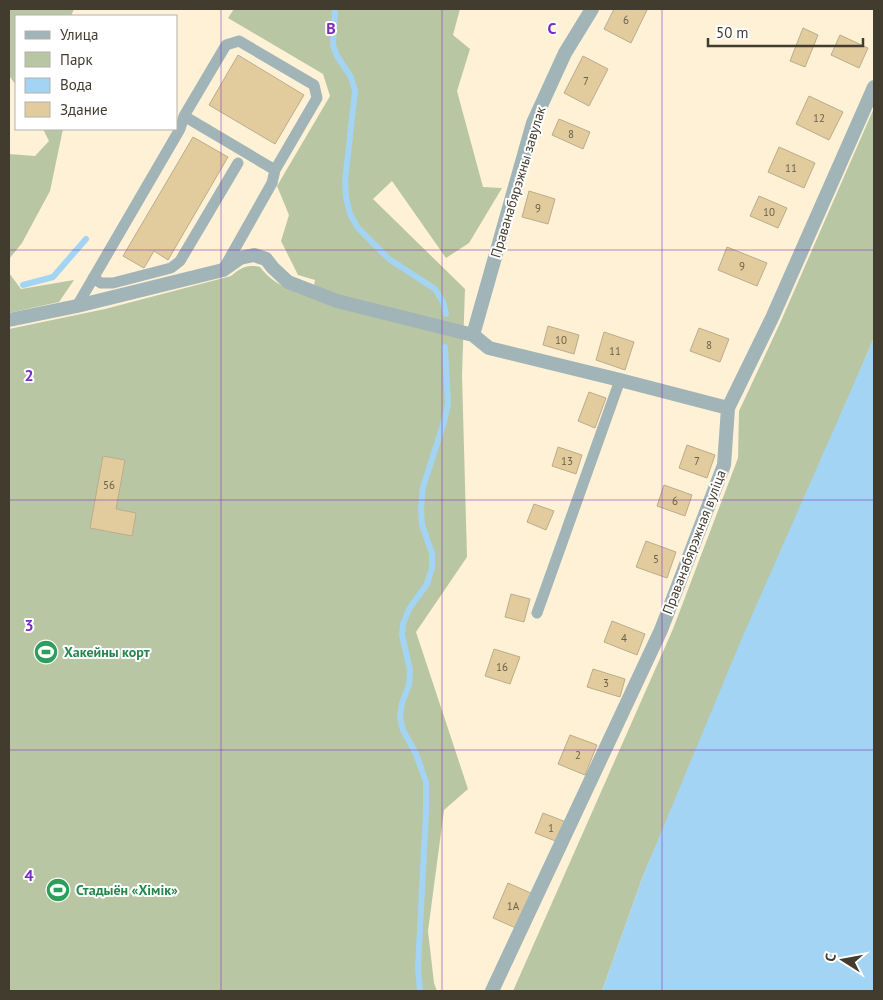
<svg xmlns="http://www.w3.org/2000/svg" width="883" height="1000" font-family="'PT Sans',sans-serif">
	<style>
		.green { fill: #b9c6a4 }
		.water { fill: #a3d4f3 }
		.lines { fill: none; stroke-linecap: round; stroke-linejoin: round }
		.stream { stroke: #a3d4f3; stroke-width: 6 }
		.building { fill: #e2cc9d; stroke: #bbac8c }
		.service { stroke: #a1b4b7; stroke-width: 11 }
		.minor { stroke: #a1b4b7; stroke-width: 14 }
		.grid { fill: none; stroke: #7b2cbf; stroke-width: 1; stroke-opacity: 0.55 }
		.labels { text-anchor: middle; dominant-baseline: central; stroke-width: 4; stroke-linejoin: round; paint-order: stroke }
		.number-label { font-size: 11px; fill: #6a604a }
		.street-label { font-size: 14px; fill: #423c2e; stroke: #fff }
		.leisure-label { font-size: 14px; font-weight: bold; fill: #27864d; stroke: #fff; text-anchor: start }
		.grid-label { font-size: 16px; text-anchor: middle; font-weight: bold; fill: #7b2cbf; stroke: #fff; stroke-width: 4; stroke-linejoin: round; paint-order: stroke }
	</style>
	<rect width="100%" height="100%" fill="#fef1d6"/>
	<path class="green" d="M9,9H74L71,16H16V85L10,77H9Z
		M234,9H460L453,35L470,49L457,91L483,187L502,188L469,243L446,258L392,181L373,199L465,289L462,375L467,557L416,632L468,789L444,810L428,931L434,983L437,991H9V329L105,309L231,276C241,268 246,264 260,267C275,286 291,290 312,297L315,280L298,275L281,241L289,215L277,186L330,96L323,74L228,18Z
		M874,108V338L643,876L602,991H513L673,629L738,458L739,411L781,321Z
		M43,129H63L50,191L22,243L9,259V154L35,156L49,141Z
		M9,273L21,289L74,280L59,302L9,313Z"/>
	<path class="water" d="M874,338V991H602L643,876L742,638Z"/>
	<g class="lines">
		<path class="stream" d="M335,9L333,45L337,56L351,77L355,91L345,181L346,197L350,214L358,228L389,259L435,289L443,302L446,314
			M23,285L53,277L86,239
			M420,991L418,967L426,812V782L416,754L403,730L400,718L402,703L409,685L410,670L402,635L403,624L409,609L427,584L432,568V553L422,525L421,509L423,487L444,422L448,404L445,347"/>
	</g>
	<path class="building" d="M614,9H645L647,10L631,43L604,29Z
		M803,28L818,35L805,67L790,61Z
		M840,35L868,48L859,68L831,55Z
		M238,55L304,95L275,144L209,105Z
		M583,56L608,69L589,106L564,93Z
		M809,96L843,112L829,140L796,124Z
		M559,119L590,132L583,149L552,135Z
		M193,137L228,157L168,260L154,251L144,268L123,256Z
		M779,147L815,163L804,188L768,172Z
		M529,191L555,199L548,224L522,217Z
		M759,196L787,208L778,228L750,216Z
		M727,247L767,263L757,286L718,270Z
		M548,326L579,335L574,354L543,345Z
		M699,328L729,339L720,362L690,351Z
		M604,332L634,342L625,370L596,360Z
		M589,392L606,398L595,428L578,421Z
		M687,445L715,455L707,478L679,468Z
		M558,447L582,455L576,474L552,466Z
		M103,456L125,460L116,509L136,513L132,536L90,528Z
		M664,485L692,495L685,516L657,506Z
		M534,504L554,511L546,530L527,522Z
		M646,541L676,552L667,578L636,567Z
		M511,594L530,599L524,622L505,617Z
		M612,621L645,634L637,655L604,642Z
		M494,649L520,657L510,684L485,676Z
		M593,669L625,679L620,697L587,687Z
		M570,735L597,745L585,775L558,764Z
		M543,813L566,822L558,842L535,833Z
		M508,883L533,894L518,929L493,918Z"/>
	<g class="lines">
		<path class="service" d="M184,116L275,170
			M93,278L101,283H113L171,268L180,261L238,163
			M77,306L180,129L184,116L226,45L239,41L314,85L317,98L275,170L272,183L224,268
			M537,613L620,380"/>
		<path class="minor" d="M9,320L77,306L223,270L240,258L254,255L266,259L273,268L288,282L337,301L473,335L489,348L620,380L728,408
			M473,335L533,123L565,53L592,9
			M492,991L661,630L724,465L728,408L772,318L874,87"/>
	</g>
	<path class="grid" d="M221,9V991M442,9V991M662,9V991M9,250H874M9,500H874M9,750H874"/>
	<defs>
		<g id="stadium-disc" transform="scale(1.25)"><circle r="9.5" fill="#2e9e5b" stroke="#fff"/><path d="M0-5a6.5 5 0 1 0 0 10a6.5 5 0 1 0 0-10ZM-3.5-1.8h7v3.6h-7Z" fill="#fff"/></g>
	</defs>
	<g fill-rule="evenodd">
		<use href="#stadium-disc" x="46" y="652"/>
		<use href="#stadium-disc" x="58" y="890"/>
	</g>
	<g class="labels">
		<g class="number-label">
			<text x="626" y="20">6</text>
			<text x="586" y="81">7</text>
			<text x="819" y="118">12</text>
			<text x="571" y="134">8</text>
			<text x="791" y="168">11</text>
			<text x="538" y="208">9</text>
			<text x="769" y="212">10</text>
			<text x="742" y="266">9</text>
			<text x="561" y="340">10</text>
			<text x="709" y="345">8</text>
			<text x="615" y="351">11</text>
			<text x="567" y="461">13</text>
			<text x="697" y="461">7</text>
			<text x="109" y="485">56</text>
			<text x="675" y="501">6</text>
			<text x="656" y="559">5</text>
			<text x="624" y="638">4</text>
			<text x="502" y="667">16</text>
			<text x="606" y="683">3</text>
			<text x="578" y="755">2</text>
			<text x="551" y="828">1</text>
			<text x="513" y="906">1А</text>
		</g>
		<g class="street-label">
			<text transform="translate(518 182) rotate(-73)">Праванабярэжны завулак</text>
			<text transform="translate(694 542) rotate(-69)">Праванабярэжная вуліца</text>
		</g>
		<g class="leisure-label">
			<text x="64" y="652">Хакейны корт</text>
			<text x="76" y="890">Стадыён «Хімік»</text>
		</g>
	</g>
	<g class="grid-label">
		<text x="331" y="34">B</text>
		<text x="552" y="34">C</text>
		<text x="29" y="381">2</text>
		<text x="29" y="631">3</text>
		<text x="29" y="881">4</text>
	</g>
	<rect width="883" height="1000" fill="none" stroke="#423c2e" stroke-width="20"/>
	<rect x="15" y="15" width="162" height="115" fill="#ffffff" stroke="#b3b1ab"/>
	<rect x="25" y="31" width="25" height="8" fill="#a1b4b7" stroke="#b3b1ab"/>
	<text x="60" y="40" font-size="15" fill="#423c2e">Улица</text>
	<rect x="25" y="52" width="25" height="15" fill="#b9c6a4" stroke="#b3b1ab"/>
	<text x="60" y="65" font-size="15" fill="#423c2e">Парк</text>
	<rect x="25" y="78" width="25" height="15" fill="#a3d4f3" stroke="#b3b1ab"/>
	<text x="60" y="90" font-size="15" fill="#423c2e">Вода</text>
	<rect x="25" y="102" width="25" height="15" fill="#e2cc9d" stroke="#b3b1ab"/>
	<text x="60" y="115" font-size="15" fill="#423c2e">Здание</text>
	<g transform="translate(843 960) rotate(281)" stroke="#ffffff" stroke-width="4" paint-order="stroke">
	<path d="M0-4L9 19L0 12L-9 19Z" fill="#423c2e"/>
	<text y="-8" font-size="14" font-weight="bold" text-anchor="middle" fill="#423c2e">С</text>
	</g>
	<path d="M708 38v8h155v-8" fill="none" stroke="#423c2e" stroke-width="2.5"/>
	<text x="716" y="38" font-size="15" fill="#423c2e" stroke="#ffffff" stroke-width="4" paint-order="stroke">50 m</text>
</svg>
